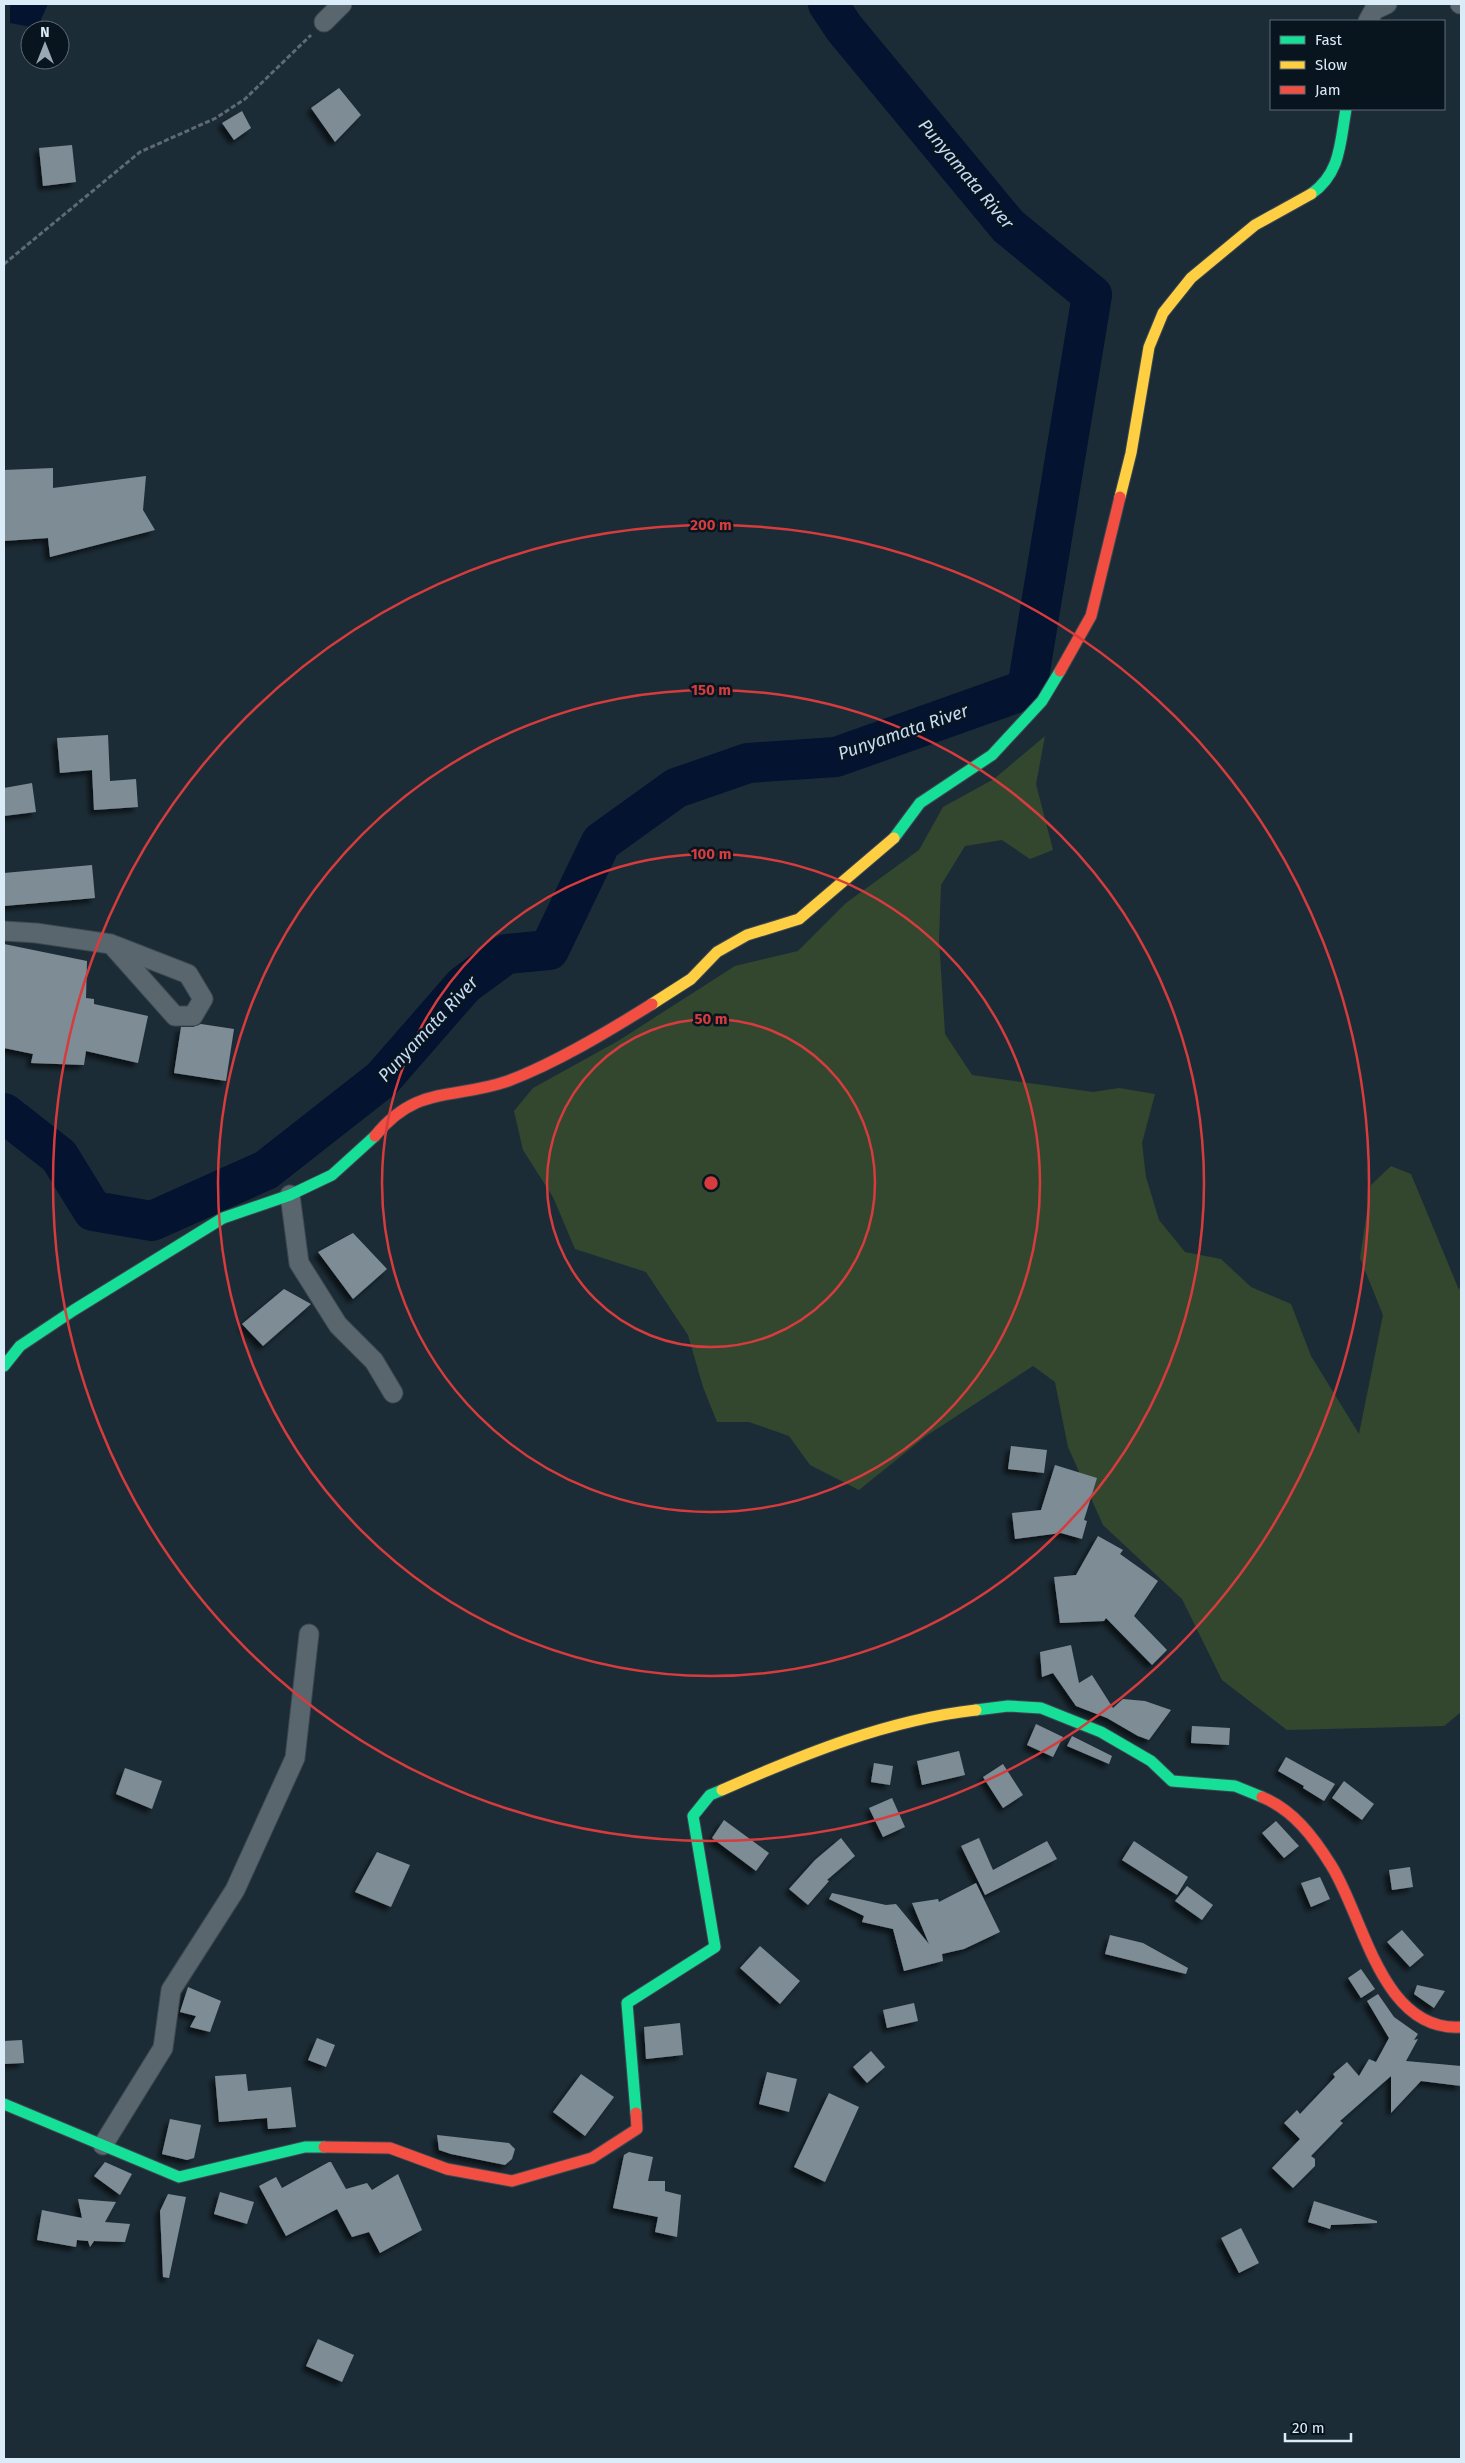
<svg xmlns="http://www.w3.org/2000/svg" width="1465" height="2463" font-family="'Fira Sans',sans-serif">
	<style>
		.green { fill: #33472f }
		.water { fill: #031330 }
		.lines { fill: none; stroke-linecap: round; stroke-linejoin: round }
		.river { stroke: #031330; stroke-width: 40 }
		.building { fill: #7e8c96; filter: url(#shadow) }
		.street-casing { stroke: #3c4851; stroke-width: 21 }
		.fast-casing { stroke: #3c4851; stroke-width: 13 }
		.slow-casing { stroke: #3c4851; stroke-width: 13 }
		.jam-casing { stroke: #3c4851; stroke-width: 13 }
		.path { stroke: #5f6a72; stroke-width: 3; stroke-dasharray: 5 2.5; stroke-linecap: butt }
		.street { stroke: #5a666e; stroke-width: 19 }
		.fast { stroke: #16e098; stroke-width: 11 }
		.slow { stroke: #ffcf43; stroke-width: 11 }
		.jam { stroke: #f24e42; stroke-width: 11 }
		.ring { fill: none; stroke: #d63c3d; stroke-width: 2.5 }
		.labels { text-anchor: middle; dominant-baseline: central; stroke-width: 5; stroke-linejoin: round; paint-order: stroke }
		.water-label { font-size: 18px; font-style: italic; fill: #c3daf7; stroke: #09151e }
		.centre { fill: #d63c3d; stroke: #09151e; stroke-width: 2.5 }
		.ring-label { font-size: 15px; text-anchor: middle; font-weight: bold; fill: #d63c3d; stroke: #09151e; stroke-width: 5; stroke-linejoin: round; paint-order: stroke }
	</style>
	<defs>
		<filter id="shadow"><feDropShadow dx="-4.5" dy="4.5" stdDeviation="2.5" flood-color="#0009"/></filter>
	</defs>
	<rect width="100%" height="100%" fill="#1c2c36"/>
	<path class="green" d="M1045,736L1036,784L1053,850L1030,859L1002,840L965,846L941,885L939,939L945,1034L972,1075L1093,1092L1119,1088L1155,1094L1142,1143L1146,1177L1159,1220L1185,1252L1221,1259L1251,1287L1291,1304L1311,1356L1359,1434L1383,1315L1360,1258L1371,1185L1391,1166L1411,1174L1459,1290L1461,1283V1712L1444,1726L1287,1730L1222,1680L1182,1599L1103,1525L1068,1447L1055,1382L1033,1366L926,1436L859,1490L810,1465L789,1436L749,1422H717L703,1387L688,1335L646,1272L575,1249L553,1197L523,1150L514,1111L533,1088L618,1041L735,966L798,951L846,903L919,850L943,807L994,779Z"/>
	<path class="water" d="M10,4H48L37,28L10,23Z"/>
	<g class="lines">
		<path class="river" d="M4,1113L59,1156L93,1211L152,1221L266,1170L382,1079L464,985L506,954L549,950L601,842L676,788L748,763L836,757L1027,689L1092,295L1008,226L844,28L828,4"/>
	</g>
	<path class="building" d="M339,88L361,115L335,142L311,108Z
		M242,111L251,128L234,140L222,123Z
		M72,145L76,182L43,186L39,148Z
		M53,468V488L146,476L143,510L155,530L50,557L48,538L4,541V470Z
		M108,735L110,781L136,779L138,807L94,810L92,770L60,773L57,738Z
		M32,783L36,812L4,816V788Z
		M92,865L95,898L4,906V873Z
		M4,944L87,961L86,998L94,999V1004L148,1016L138,1063L86,1051L84,1065L31,1063L33,1054L4,1048Z
		M201,1024L234,1029L226,1081L174,1073L181,1027H193Z
		M353,1233L387,1269L353,1299L318,1252Z
		M284,1289L311,1304L263,1346L242,1324Z
		M1011,1446L1047,1450L1044,1473L1008,1469Z
		M1055,1465L1097,1478L1084,1520L1087,1521L1082,1539L1061,1533L1015,1539L1012,1513L1041,1510Z
		M1098,1536L1123,1550L1120,1554L1158,1581L1134,1616L1167,1650L1152,1665L1106,1618L1104,1621L1060,1623L1054,1577L1076,1575Z
		M1071,1645L1079,1683L1092,1675L1113,1708L1123,1699L1145,1701L1171,1710L1149,1740L1138,1736L1107,1718L1076,1706L1053,1673L1042,1677L1040,1652Z
		M1036,1724L1063,1737L1053,1757L1027,1745Z
		M1192,1726L1230,1728L1229,1745L1191,1743Z
		M1072,1736L1112,1756L1109,1764L1067,1746Z
		M959,1751L965,1775L922,1785L917,1761Z
		M1286,1757L1335,1784L1324,1801L1303,1788L1304,1786L1278,1771Z
		M874,1763L893,1766L890,1785L871,1782Z
		M1003,1764L1023,1795L1003,1808L983,1777Z
		M125,1768L162,1781L152,1809L116,1794Z
		M1344,1781L1374,1804L1362,1820L1332,1798Z
		M892,1798L905,1827L883,1837L869,1808Z
		M724,1820L769,1853L756,1871L712,1838Z
		M1276,1821L1299,1846L1284,1858L1262,1833Z
		M841,1838L855,1856L827,1880L829,1881L808,1905L789,1889L815,1860Z
		M979,1838L993,1870L1047,1841L1057,1859L985,1895L961,1846Z
		M1134,1841L1188,1877L1177,1895L1122,1860Z
		M377,1852L410,1865L391,1907L355,1892Z
		M1410,1867L1413,1887L1392,1890L1389,1870Z
		M1320,1877L1330,1899L1311,1907L1301,1883Z
		M976,1883L1000,1932L964,1949L942,1954L943,1961L904,1971L893,1929L862,1922L864,1916L829,1899L832,1893L886,1905L896,1904L929,1944L912,1903L938,1899L939,1902Z
		M1187,1886L1213,1905L1202,1920L1175,1901Z
		M1402,1930L1424,1955L1410,1967L1387,1942Z
		M1110,1935L1143,1943L1188,1968L1186,1974L1105,1954Z
		M760,1946L800,1981L780,2004L740,1968Z
		M1361,1969L1375,1989L1361,1998L1348,1978Z
		M1417,1985L1445,1991L1434,2008L1414,1994Z
		M188,1987L221,2001L210,2032L190,2027L196,2016L180,2012Z
		M1378,1994L1394,2017L1418,2034L1414,2040L1418,2039L1406,2061L1461,2066V2086L1421,2081L1391,2113V2076L1340,2121L1343,2123L1311,2156L1315,2159V2166L1293,2188L1272,2168L1300,2139L1284,2123L1297,2110L1300,2114L1335,2077L1333,2074L1347,2062L1359,2076L1369,2059L1376,2062L1389,2038L1367,2001Z
		M914,2003L918,2021L887,2028L883,2010Z
		M680,2023L683,2055L646,2059L644,2027Z
		M317,2038L335,2045L326,2067L308,2060Z
		M22,2040L24,2063L4,2064V2041Z
		M871,2051L885,2067L867,2083L853,2067Z
		M767,2072L797,2079L789,2112L759,2104Z
		M246,2074L248,2091L291,2087L296,2127L268,2129L267,2118L219,2122L215,2076Z
		M581,2074L614,2097L585,2136L553,2112Z
		M829,2093L859,2107L825,2182L794,2167Z
		M170,2119L201,2125L194,2158L187,2160L162,2154Z
		M437,2135L509,2143L515,2149L512,2159L505,2165L451,2154L439,2150Z
		M629,2152L653,2157L648,2181H665V2191L681,2195L677,2237L655,2232L658,2217L613,2208L624,2155Z
		M105,2162L132,2174L120,2195L94,2176Z
		M329,2162H331L346,2189L367,2183L372,2190L398,2174L422,2230L380,2253L369,2232L352,2237L337,2209L286,2236L259,2186L276,2177L282,2188Z
		M220,2192L254,2202L247,2224L214,2214Z
		M168,2194L186,2197L169,2278L163,2277L160,2211Z
		M78,2199L116,2202L105,2222L130,2224L125,2242L94,2241L90,2247L88,2241L77,2240L76,2247L37,2240L42,2210L82,2218Z
		M1314,2201L1377,2221V2223L1331,2225L1330,2229L1308,2222Z
		M1241,2228L1259,2263L1239,2273L1221,2238Z
		M318,2339L354,2355L342,2382L306,2366Z"/>
	<g class="lines">
		<g class="street-casing">
			<path id="street" d="M1460,4H1461
				M1368,21L1374,10L1387,4
				M324,22L342,4
				M4,931L36,933L111,944L188,974L203,999L193,1016H175L111,944
				M290,1195L299,1263L338,1325L374,1361L393,1393
				M103,2145L163,2048L171,1990L235,1890L295,1758L309,1634"/>
		</g>
		<g class="fast-casing">
			<path id="fast" d="M1311,194C1341,173 1340,143 1346,109
				M894,838L920,803L992,755L1042,701L1060,671
				M4,1366L20,1346L74,1310L223,1218L290,1195L332,1175L375,1136
				M976,1710L1008,1706L1041,1708L1101,1732L1151,1761L1172,1781L1235,1786L1262,1797
				M4,2104L179,2177L305,2147H324
				M636,2113L627,2003L715,1947L693,1816L710,1795L722,1790"/>
		</g>
		<g class="slow-casing">
			<path id="slow" d="M1120,497L1131,453L1149,347L1163,313L1191,278L1255,225L1311,194
				M652,1004L691,979L717,952L747,935L799,919L894,838
				M722,1790C804,1754 887,1720 976,1710"/>
		</g>
		<g class="jam-casing">
			<path id="jam" d="M1060,671L1091,616L1120,497
				M375,1136C417,1084 454,1100 508,1081C556,1063 609,1031 652,1004
				M1262,1797C1293,1810 1313,1836 1331,1865C1364,1917 1381,2032 1461,2027
				M324,2147L390,2148L447,2169L512,2181L592,2158L637,2129L636,2113"/>
		</g>
		<path class="path" d="M4,264L140,152L216,118L245,99L311,35"/>
		<use href="#street" class="street"/>
		<use href="#fast" class="fast"/>
		<use href="#slow" class="slow"/>
		<use href="#jam" class="jam"/>
	</g>
	<g class="ring">
		<circle cx="711" cy="1183" r="164"/>
		<circle cx="711" cy="1183" r="329"/>
		<circle cx="711" cy="1183" r="493"/>
		<circle cx="711" cy="1183" r="658"/>
	</g>
	<g class="labels">
		<g class="water-label">
			<text transform="translate(966 174) rotate(50)">Punyamata River</text>
			<text transform="translate(903 732) rotate(-19)">Punyamata River</text>
			<text transform="translate(428 1029) rotate(-47)">Punyamata River</text>
		</g>
	</g>
	<circle cx="711" cy="1183" r="8" class="centre"/>
	<g class="ring-label">
		<text x="711" y="530">200 m</text>
		<text x="711" y="695">150 m</text>
		<text x="711" y="859">100 m</text>
		<text x="711" y="1024">50 m</text>
	</g>
	<rect width="1465" height="2463" fill="none" stroke="#dbecf9" stroke-width="10"/>
	<rect x="1270" y="20" width="175" height="90" fill="#09151e" stroke="#5d6b76"/>
	<rect x="1280" y="36" width="25" height="8" fill="#16e098" stroke="#5d6b76"/>
	<text x="1315" y="45" font-size="15" fill="#dbecf9">Fast</text>
	<rect x="1280" y="61" width="25" height="8" fill="#ffcf43" stroke="#5d6b76"/>
	<text x="1315" y="70" font-size="15" fill="#dbecf9">Slow</text>
	<rect x="1280" y="86" width="25" height="8" fill="#f24e42" stroke="#5d6b76"/>
	<text x="1315" y="95" font-size="15" fill="#dbecf9">Jam</text>
	<g transform="translate(45 45)"><circle r="24" fill="#09151e" stroke="#5d6b76"/>
	<path d="M0-4L9 19L0 12L-9 19Z" fill="#98a9b5"/>
	<text y="-8" font-size="14" font-weight="bold" text-anchor="middle" fill="#dbecf9">N</text>
	</g>
	<path d="M1285 2433v8h66v-8" fill="none" stroke="#dbecf9" stroke-width="2.5"/>
	<text x="1292" y="2433" font-size="15" fill="#dbecf9" stroke="#09151e" stroke-width="4" paint-order="stroke">20 m</text>
</svg>
